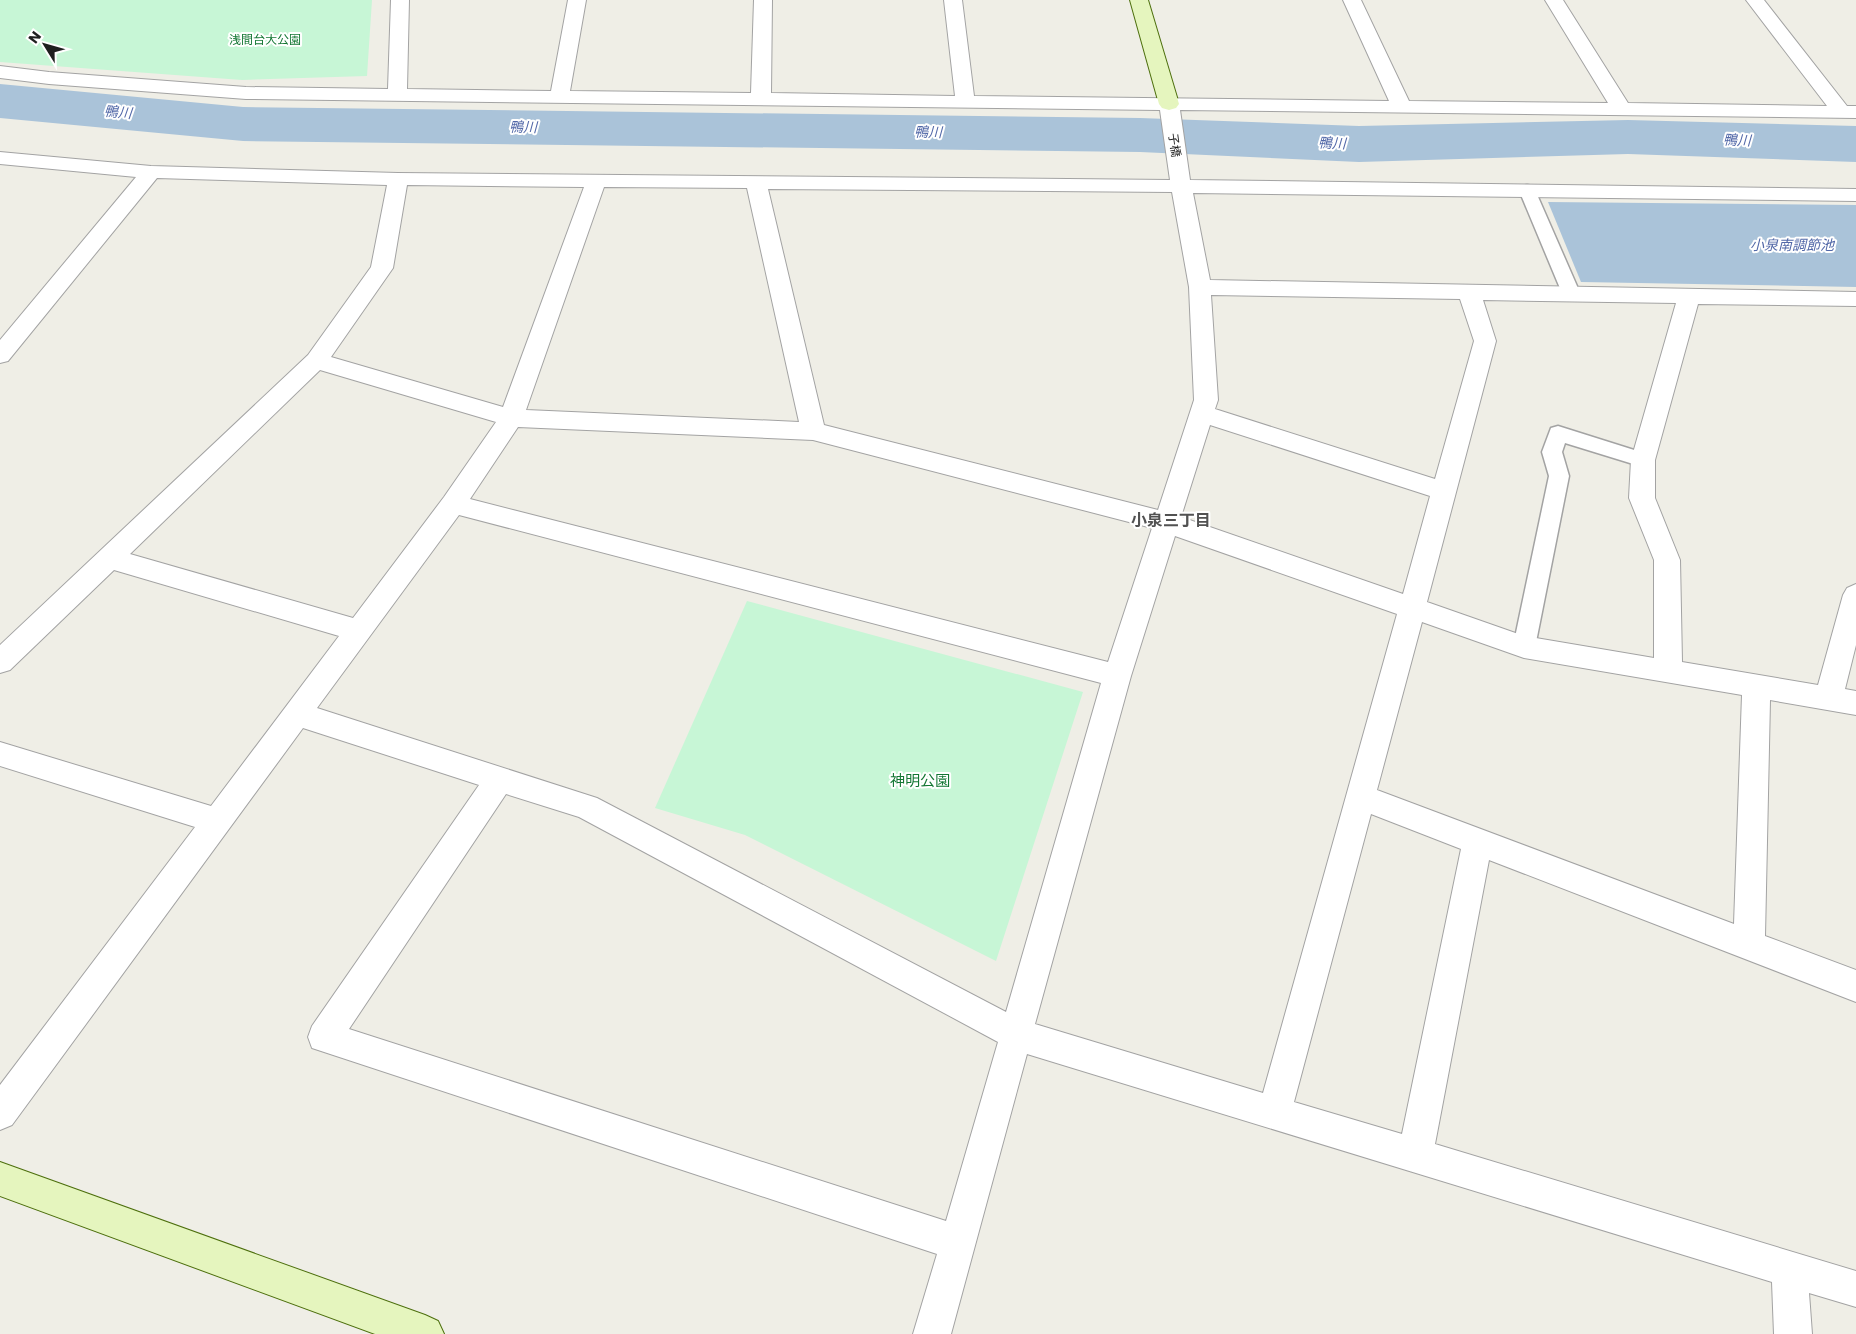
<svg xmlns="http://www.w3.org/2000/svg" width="1856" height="1334" font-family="Poppins,'Noto Sans JP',sans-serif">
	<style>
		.park { fill: #c7f6d6 }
		.water { fill: #aac3d9 }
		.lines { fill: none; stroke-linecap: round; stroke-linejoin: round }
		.river { fill: #aac3d9; fill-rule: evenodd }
		.lane-casing { stroke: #a3a3a3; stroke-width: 3 }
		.street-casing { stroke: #a3a3a3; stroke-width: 2 }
		.secondary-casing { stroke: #4d6f0d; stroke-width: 2 }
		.lane { fill: #fff; fill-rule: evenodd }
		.street { fill: #fff; fill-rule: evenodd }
		.secondary { fill: #e5f5be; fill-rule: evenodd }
		.labels { text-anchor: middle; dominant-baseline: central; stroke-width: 4; stroke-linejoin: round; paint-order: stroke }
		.far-park-label { font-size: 12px; fill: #147734; stroke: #fff }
		.far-street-label { font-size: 12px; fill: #1f1f1f; stroke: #fff }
		.far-water-label { font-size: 14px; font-style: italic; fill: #5268a8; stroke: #fff }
		.park-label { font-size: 15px; fill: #147734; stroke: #fff }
		.neighbourhood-label { font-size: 16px; font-weight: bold; fill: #525252; stroke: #fff }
	</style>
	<rect width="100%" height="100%" fill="#efeee6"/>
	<path class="park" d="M0,0H372L367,76L242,80L0,62Z
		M747,601L1083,692L996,961L745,835L655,808Z"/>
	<path class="water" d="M1548,202L1856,205V287L1581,282Z"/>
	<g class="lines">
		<path class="river" d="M0,84L243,107L1140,118L1359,126L1628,120L1856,126V162L1628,154L1359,162L1140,152L243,141L0,118Z"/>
		<g class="lane-casing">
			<path id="lane" d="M1527,185L1533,186L1535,190L1580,293L1577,297L1571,299L1565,297L1562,293L1519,190L1521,186Z
				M1558,426L1650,455L1653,460L1650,465L1643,467L1565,443L1562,452L1569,476L1535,647L1532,653L1524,656L1516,653L1513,647L1549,476L1542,452L1551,428Z"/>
		</g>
		<g class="street-casing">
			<path id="street" d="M391,0H409L407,89L551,91L568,0H586L570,91L751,93L754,0H772L771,93L955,96L944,0H962L974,96L1389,101L1343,0H1361L1409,101L1608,103L1545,0H1563L1628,103L1827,106L1746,0H1764L1847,106H1856V118L1180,110L1190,180L1856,189V201L1193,193L1210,280L1856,292V306L1698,304L1655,460V498L1680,560L1682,662L1818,685L1843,595L1847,588L1856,584V645L1845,689L1856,691V715L1770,700L1765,936L1856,970V1002L1489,860L1435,1144L1856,1271V1307L1809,1293L1812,1334H1774L1772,1282L1027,1054L951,1334H913L937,1254L312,1048L308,1037L312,1026L479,785L303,728L12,1125L0,1130V1085L195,827L0,766V742L211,806L339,636L114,570L10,670L0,673V645L308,355L371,267L387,185L157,178L8,361L0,363V340L136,177L0,164V152L151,166L398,173L1170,180L1160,110L246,99L49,84L0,78V66L49,72L246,87L388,89ZM407,185L584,187L503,407L331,357L393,268ZM604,187L747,188L799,422L526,410ZM768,189L1172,192L1189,287L1194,400L1158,510L824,425ZM1211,295L1460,299L1474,341L1435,479L1215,409L1218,400ZM1483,300L1676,303L1631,460L1629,498L1654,560V658L1524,636L1427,602L1496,341ZM320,370L496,422L444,497L353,618L130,554ZM1210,425L1430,496L1403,594L1181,517ZM518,427L813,440L1152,528L1108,662L470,499ZM459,515L1101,683L1006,1012L597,798L317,708ZM1175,536L1397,614L1263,1093L1035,1024L1131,676ZM1422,622L1524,658L1742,695L1734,924L1377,790ZM506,794L579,817L998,1042L946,1221L349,1029ZM1371,814L1461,849L1402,1134L1294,1102Z"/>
		</g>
		<g class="secondary-casing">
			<path id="secondary" d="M1130,0H1148L1179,104L1176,108L1169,110L1162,108L1159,104Z
				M0,1162L425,1315L438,1321L444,1334H375L0,1196Z"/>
		</g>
		<use href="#lane" class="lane"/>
		<use href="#street" class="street"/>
		<use href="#secondary" class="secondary"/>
	</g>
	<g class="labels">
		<g class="far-park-label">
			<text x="265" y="39">浅間台大公園</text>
		</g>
		<g class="far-street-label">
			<text transform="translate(1175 145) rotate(82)">子橋</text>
		</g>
		<g class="far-water-label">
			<text transform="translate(118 112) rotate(5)">鴨川</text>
			<text transform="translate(523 127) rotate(1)">鴨川</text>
			<text transform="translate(928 132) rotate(1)">鴨川</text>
			<text transform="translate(1737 140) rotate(2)">鴨川</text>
			<text transform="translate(1332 143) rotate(2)">鴨川</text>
			<text x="1792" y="245">小泉南調節池</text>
		</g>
		<g class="park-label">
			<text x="920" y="780">神明公園</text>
		</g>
		<g class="neighbourhood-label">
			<text x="1171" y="520">小泉三丁目</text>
		</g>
	</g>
	<g transform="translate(45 45) rotate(307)" stroke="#ffffff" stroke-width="4" paint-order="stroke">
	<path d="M0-4L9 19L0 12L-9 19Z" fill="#1f1f1f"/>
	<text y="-8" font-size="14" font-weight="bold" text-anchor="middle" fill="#1f1f1f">N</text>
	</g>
</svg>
